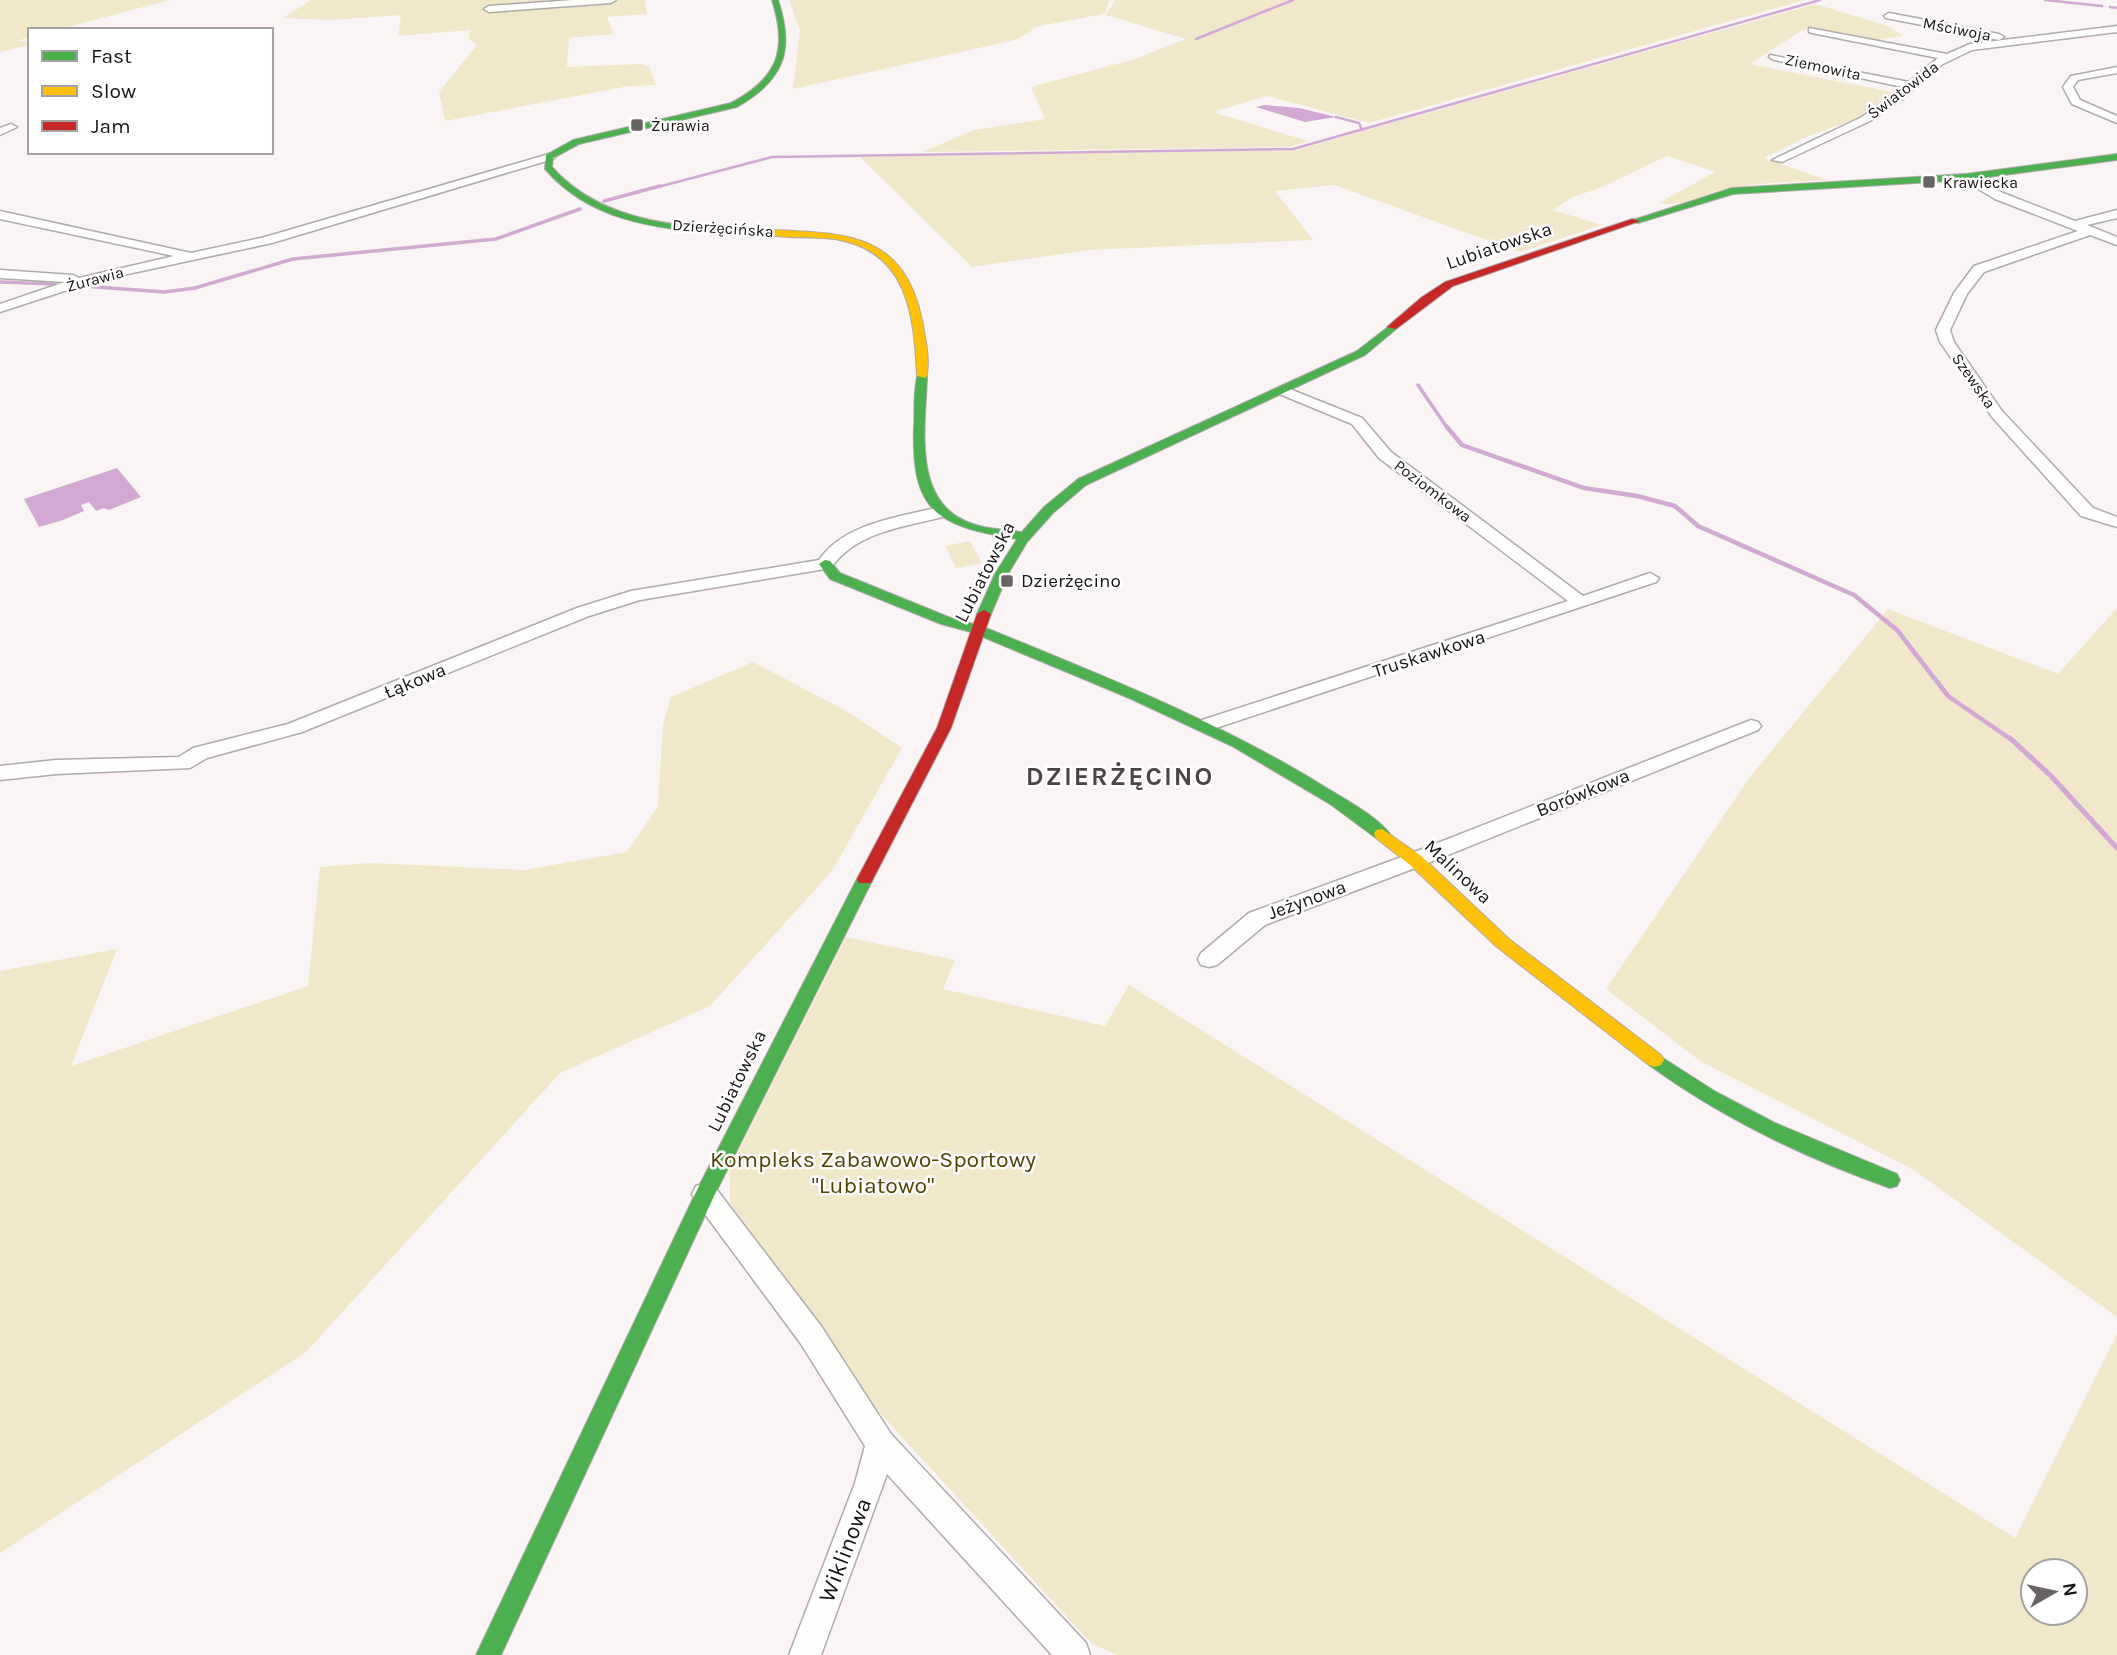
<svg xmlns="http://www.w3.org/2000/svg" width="2117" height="1655" font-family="Karla,sans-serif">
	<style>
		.green { fill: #f1e7cb; fill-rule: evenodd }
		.water { fill: #d1a9d3 }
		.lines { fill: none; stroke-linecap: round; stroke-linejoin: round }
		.stream-far3 { stroke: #d1a9d3; stroke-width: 2.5 }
		.stream-far2 { stroke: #d1a9d3; stroke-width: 3.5 }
		.stream-far1 { stroke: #d1a9d3; stroke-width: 4.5 }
		.stream { stroke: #d1a9d3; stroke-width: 5 }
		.street-casing { stroke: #afabaa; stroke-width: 3 }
		.fast-casing { stroke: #afabaa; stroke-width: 2 }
		.slow-casing { stroke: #afabaa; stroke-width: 2 }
		.jam-casing { stroke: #afabaa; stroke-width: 2 }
		.street { fill: #fefefd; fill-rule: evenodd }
		.fast { fill: #4caf50; fill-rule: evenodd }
		.slow { fill: #ffc107; fill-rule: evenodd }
		.jam { fill: #c62828; fill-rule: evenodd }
		.poi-dot { fill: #676362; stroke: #fff; stroke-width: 2.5 }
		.labels { text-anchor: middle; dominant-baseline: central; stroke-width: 5; stroke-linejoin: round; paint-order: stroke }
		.far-street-label { font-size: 16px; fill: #181414; stroke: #fff }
		.far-poi-label { font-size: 16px; fill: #181414; stroke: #fff; text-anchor: start }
		.street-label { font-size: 19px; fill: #181414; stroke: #fff }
		.poi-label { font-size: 19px; fill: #181414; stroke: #fff; text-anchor: start }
		.near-park-label { font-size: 23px; fill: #534200; stroke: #fff }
		.near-street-label { font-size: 23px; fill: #181414; stroke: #fff }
		.district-label { font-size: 26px; font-weight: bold; letter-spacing: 2px; fill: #4c4442; stroke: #fff }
	</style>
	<rect width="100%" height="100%" fill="#faf5f4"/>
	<path class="green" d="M0,0H170L56,30H30V37L17,41H30V45L0,52Z
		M311,0H645L647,14L607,17L614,34L569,38L567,67L641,64L649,66L656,85L629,86L445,121L439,92L477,45L468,38L471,30L398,36L401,15L332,20L283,18Z
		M789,0H1110L1104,14L1034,27L1030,32L1015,40L793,89L800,30Z
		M1115,0H1805L1369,123L1267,96L1213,112L1308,141L1290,147L922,152L974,130L1045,119L1031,87L1135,59L1186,39L1106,15Z
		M1815,4L1888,26L1903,36L1875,40L1813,27L1801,31L1750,64L1897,93L1864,116L1811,135L1764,158L1827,180C1793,182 1757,182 1723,190C1703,194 1679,208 1659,203L1715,172L1667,156L1602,187L1573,197L1553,210L1602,225L1520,252L1334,185L1275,191L1313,240L1089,250L972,267L860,157L1296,150Z
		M970,541L982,563L956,568L945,546Z
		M2117,608V1317L1914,1170L1700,1061L1606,989L1750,777L1888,609L2058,674Z
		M753,662L846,711L902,748L832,871L710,1006L560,1073L306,1352L0,1553V971L117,949L71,1066L308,986L320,867L371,863L524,870L627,852L658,806L663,724L671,697Z
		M846,937L955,960L943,989L1105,1026L1129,985L2015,1538L2117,1334V1655H1117L1092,1644L857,1388L820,1330L730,1203V1168ZM2033,1571H2075V1613H2033Z"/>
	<path class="water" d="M1265,105L1299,108L1336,117L1305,122L1256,107Z
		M117,468L141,497L109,510L104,508L96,511L89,502L81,505L84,511L63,520L39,527L24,499Z"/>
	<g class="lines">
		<path class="stream-far3" d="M2045,0L2102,6
			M2110,7L2117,8
			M1196,39L1293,0
			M1336,117L1359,123L1362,130
			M654,188L772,157L1293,149L1820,0"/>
		<path class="stream-far2" d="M604,201L660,186
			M0,282L54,284
			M83,286L164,292L195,288L293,259L496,239L580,209
			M1418,385L1448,429"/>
		<path class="stream-far1" d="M1447,427L1462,445L1584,488L1637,496L1675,506L1698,526L1854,595L1897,630L1948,696L2012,740"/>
		<path class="stream" d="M2010,738L2051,776L2117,848"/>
		<g class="street-casing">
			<path id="street" d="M573,0H616L611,3L489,12L484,9L489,6Z
				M1889,13L1999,34L2004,37L1999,40L1886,18L1884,16Z
				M2117,26V32L1972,50L1941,65L1901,100L1870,121L1782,162L1772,160L1862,117L1903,87L1774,60L1769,57L1770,55L1909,82L1938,58L1812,33L1809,32V28L1947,54L1970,44Z
				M2117,67V73L2078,80L2073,87L2080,100L2117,116V123L2072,104L2063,87L2071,76Z
				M11,124L17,127L0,135V128Z
				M549,154L555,157L553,159L272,243L95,281L0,312V304L65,282L0,278V270L73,275L79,278L174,256L0,219V211L191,253L265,237Z
				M1962,175H1970L2003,193L2075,221L2117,210V218L2087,225L2117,237V245L2090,235L1984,272L1967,294L1950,330L1954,342L2002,411L2093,508L2117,517V527L2081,516L1992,417L1940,342L1936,330L1954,293L1974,266L2078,231L1995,199L1962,179Z
				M1282,386L1362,418L1391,452L1583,596L1650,573L1659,578L1656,582L1213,729H1199L1196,725L1199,721L1568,601L1379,458L1352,424L1277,393L1275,390Z
				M940,507L948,512L946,516C906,527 856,531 831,568L640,600L589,616L302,732L207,758L190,768L56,774L0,780V766L56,760L179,757L193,748L288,724L577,608L631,591L819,560C844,523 900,517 940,507Z
				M1751,720L1758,722L1761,726L1758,730L1423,865L1265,925L1217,965L1209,967L1201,965L1198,959L1201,953L1249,913L1407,855Z
				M705,1183L714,1186L821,1326L891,1434L1086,1643L1090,1655H1052L887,1474L821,1655H789L855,1483L865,1446L801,1344L696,1202L692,1194L696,1186Z"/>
		</g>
		<g class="fast-casing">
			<path id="fast" d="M772,0H778C795,51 784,80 737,107L579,144L553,158L552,167C607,229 698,228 774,230L777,231V235C758,238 737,235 718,233C654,229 589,220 545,169L546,155L573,140L731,103C778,78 788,50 772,0Z
				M2117,154V160L1966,180L1733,194L1638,223L1630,221L1732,188L1966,174Z
				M1392,324L1396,325V329L1365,355L1086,485L1053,513L1027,542L1008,574L991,614L984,618L979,617L977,614L995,574L1017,539C939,526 911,514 914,428C915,411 913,389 918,374L927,376C926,422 912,495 963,520C980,529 1003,529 1022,532L1044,507L1078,479L1357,351Z
				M825,560L830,561L840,573L951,618L981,626C1098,674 1217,720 1325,787C1343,798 1378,817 1390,834L1388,838H1376L1330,804L1232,746L1129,698L971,632L941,624L830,579L819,564Z
				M865,873L873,879L714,1196L501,1655H476L698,1188L857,879Z
				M1655,1053L1716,1092L1775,1123L1897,1174L1900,1180L1897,1186L1890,1188C1805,1158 1722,1118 1649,1065L1646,1060L1649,1055Z"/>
		</g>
		<g class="slow-casing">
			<path id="slow" d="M774,230C848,233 904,234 922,320C925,337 931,362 926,378L917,376C914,314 908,251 835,239C814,236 792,239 771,235V231Z
				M1382,829L1421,856L1509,939L1661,1055L1664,1060L1661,1065L1655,1067L1649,1065L1497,947L1409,864L1376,838L1374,834L1376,830Z"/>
		</g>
		<g class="jam-casing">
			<path id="jam" d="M1632,219L1640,221L1453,286L1396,329L1387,327L1422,297L1445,282Z
				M984,610L991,614L951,728L871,883H859L857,879L937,728L977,614Z"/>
		</g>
		<use href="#street" class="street"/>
		<use href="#fast" class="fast"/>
		<use href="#slow" class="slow"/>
		<use href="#jam" class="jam"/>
	</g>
	<g class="poi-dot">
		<rect x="630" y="118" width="14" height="14" rx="3.5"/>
		<rect x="1922" y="175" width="14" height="14" rx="3.5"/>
		<rect x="1000" y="574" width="14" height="14" rx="3.5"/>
	</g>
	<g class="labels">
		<g class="far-street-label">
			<text transform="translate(1957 29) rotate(11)">Mściwoja</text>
			<text transform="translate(1823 67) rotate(12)">Ziemowita</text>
			<text transform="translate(1903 90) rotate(-37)">Światowida</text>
			<text transform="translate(723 228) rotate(4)">Dzierżęcińska</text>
			<text transform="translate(95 279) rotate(-15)">Żurawia</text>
			<text transform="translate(1974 381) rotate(55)">Szewska</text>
			<text transform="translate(1433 491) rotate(37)">Poziomkowa</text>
		</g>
		<g class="far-poi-label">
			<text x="651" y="125">Żurawia</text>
			<text x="1943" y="182">Krawiecka</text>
		</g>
		<g class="street-label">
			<text transform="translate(1499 246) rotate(-19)">Lubiatowska</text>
			<text transform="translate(985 572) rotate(-63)">Lubiatowska</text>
			<text transform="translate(1429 654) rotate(-18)">Truskawkowa</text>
			<text transform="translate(415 681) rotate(-22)">Łąkowa</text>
			<text transform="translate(1583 793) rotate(-22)">Borówkowa</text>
			<text transform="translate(1458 872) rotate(43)">Malinowa</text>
			<text transform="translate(1307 900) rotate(-20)">Jeżynowa</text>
			<text transform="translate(737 1081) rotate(-64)">Lubiatowska</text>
		</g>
		<g class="poi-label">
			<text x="1021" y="581">Dzierżęcino</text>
		</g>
		<g class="near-park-label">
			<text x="873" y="1159">Kompleks Zabawowo-Sportowy<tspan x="873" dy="26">"Lubiatowo"</tspan></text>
		</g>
		<g class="near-street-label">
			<text transform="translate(845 1550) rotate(-69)">Wiklinowa</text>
		</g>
		<g class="district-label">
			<text x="1120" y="776">DZIERŻĘCINO</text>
		</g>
	</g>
	<rect x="28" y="28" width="245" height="126" fill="#ffffff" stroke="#a3a1a1" stroke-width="2"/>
	<rect x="42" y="51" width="35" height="10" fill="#4caf50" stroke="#a3a1a1" stroke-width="2"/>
	<text x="91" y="63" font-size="21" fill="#181414">Fast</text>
	<rect x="42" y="86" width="35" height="10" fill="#ffc107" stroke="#a3a1a1" stroke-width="2"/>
	<text x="91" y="98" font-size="21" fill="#181414">Slow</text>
	<rect x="42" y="121" width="35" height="10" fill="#c62828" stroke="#a3a1a1" stroke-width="2"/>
	<text x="91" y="133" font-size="21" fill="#181414">Jam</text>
	<g transform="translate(2054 1592) rotate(81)"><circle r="33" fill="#ffffff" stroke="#a3a1a1" stroke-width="2"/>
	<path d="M0-5L12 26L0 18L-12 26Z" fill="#676362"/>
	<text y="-10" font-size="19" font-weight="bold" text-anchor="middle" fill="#181414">N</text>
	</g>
</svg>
